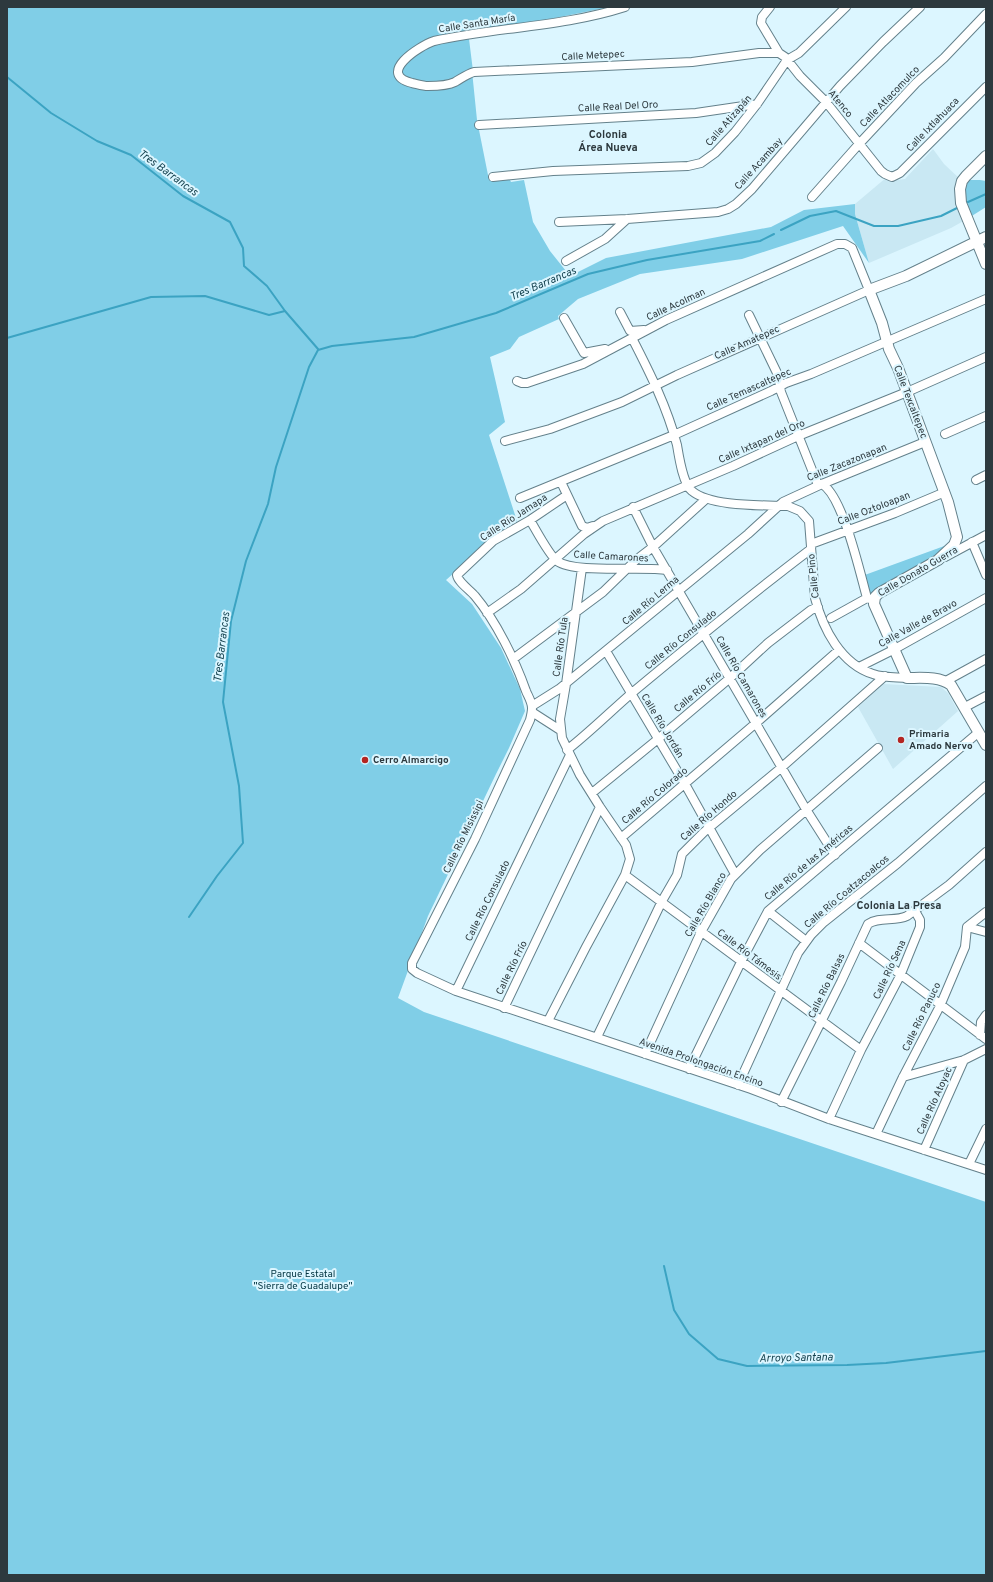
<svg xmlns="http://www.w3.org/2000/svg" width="993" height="1582" font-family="Overpass,sans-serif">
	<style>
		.built { fill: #c9e8f3 }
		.green { fill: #80cee7 }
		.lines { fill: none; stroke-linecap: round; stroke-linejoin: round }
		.stream { stroke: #3ba3c2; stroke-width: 2 }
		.minor-casing { stroke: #64818b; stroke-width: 10 }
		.tertiary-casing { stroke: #64818b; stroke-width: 12 }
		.minor { stroke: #fff; stroke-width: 8 }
		.tertiary { stroke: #fff; stroke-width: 10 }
		.poi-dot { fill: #b42521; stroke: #dcf6ff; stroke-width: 1.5 }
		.labels { text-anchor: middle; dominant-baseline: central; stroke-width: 4; stroke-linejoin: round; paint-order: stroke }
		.street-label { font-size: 10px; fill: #2d393e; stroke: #dcf6ff }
		.poi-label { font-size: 10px; font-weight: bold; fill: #2d393e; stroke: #dcf6ff; text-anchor: start }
		.park-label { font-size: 10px; fill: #013340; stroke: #dcf6ff }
		.neighbourhood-label { font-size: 11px; font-weight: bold; fill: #2d393e; stroke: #dcf6ff }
		.water-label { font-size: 11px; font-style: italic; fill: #14414e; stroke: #dcf6ff }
	</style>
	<rect width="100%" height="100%" fill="#dcf6ff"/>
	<path class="built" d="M933,149L944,164L961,180L967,219L951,228L869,263L855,214V204L887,177L890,181L905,179Z
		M883,684L941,687L948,693L958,711L893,769L858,707Z"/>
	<path class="green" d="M7,7H610L545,20L468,31L473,71H472L477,120L489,180H510L511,182L524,180L533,222L550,251L570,276L606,258L771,227L804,210L855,204V214L869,263L843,226L742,259L640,274L578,299L558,316L559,319L519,337L510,349L490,357L505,422L489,435L517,521L499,533L446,580L472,604L501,648L520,689L525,711L509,748L496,774L428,916L398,998L424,1012L986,1202V1575H7Z
		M961,180H980L986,181V207L967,219Z
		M947,545L931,563L866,601L862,576Z"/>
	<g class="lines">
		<path class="stream" d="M7,77L51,113L97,141L131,155L183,196L230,222L243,248L244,266L267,286L285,311L318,349
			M968,202L986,194
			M781,230L810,216L836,211L874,226H898L941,216L957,208
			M7,338L151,297L205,296L269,315L285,311
			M189,917L217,876L243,843L239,786L223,702L231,621L246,561L268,504L276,467L309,367L318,350L332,346L414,337L496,313L588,274L647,260L760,241L774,234
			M664,1266L674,1310L689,1334L718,1359L747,1366L847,1365L886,1363L986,1351"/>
		<g class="minor-casing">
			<path id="minor" d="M625,7C563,27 497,27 434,41C419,46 376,74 412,83C417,84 423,86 428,86C437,86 447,86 455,82C462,78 467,74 474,72L692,62L759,53H779L785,57L800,76L826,102L881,171L885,174L892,177L900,173L986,87
				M770,7L762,17L761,23L779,53
				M479,125L696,113L757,104
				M493,177L553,171L688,166L701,163L715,153L735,132L757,104L787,60L799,53L846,7
				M812,197L859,144L916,83L944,58L986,14
				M559,222L627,219L718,212L728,209L736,204L752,189L840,86L883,42L920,7
				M566,261L605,239L627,219
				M620,312L630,331L644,330
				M749,315L778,375L781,392L818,485
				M564,318L584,353L605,349
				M632,338C650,373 667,407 677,445C679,457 683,484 692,491C711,507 763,505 788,506L800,511L809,521L815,598C823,629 841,664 873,674C884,678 896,677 907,678
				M945,434L986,416
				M505,441L550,429L622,402L677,375L869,290L852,248L845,244H837L666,320L583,364L527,383H522L517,381
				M976,480L986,475
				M561,482L582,526L587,528L593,526
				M822,484C843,496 860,573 867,598
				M567,495L530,520L493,541L457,575C458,582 470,590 475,596C496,621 515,660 526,691C528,696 532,702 532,708C532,712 531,716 530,720L475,839L412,963V969L417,973L456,991L751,1089L829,1119L986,1170
				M520,498L674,435L771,391L786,383L811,374L986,299
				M633,507L653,547L807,811L835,855
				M530,520C536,530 549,555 557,561C575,574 641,566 667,570
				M972,542L986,575
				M811,544L895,513L945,492
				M945,557L986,535
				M487,613L521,589L584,534L603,521L733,466L798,436L907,392L986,357
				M831,618L867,598L871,599
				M606,651L685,784L735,874
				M513,659L603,592L636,560L653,547L706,499
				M859,667L893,650L986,598
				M946,681L986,659
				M532,706L559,689L748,534L783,502L822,484L925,442
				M965,707L986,696
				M532,712L560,730
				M567,750C590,732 611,711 633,692C692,643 750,595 811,549
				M592,793L658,739L730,678L768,643L811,610L818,607
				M621,838L756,723L839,650
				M625,875L861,1050
				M768,911L806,941
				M967,927L986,932
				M859,943L986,1039
				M456,991L570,755
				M504,1008L600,807
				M548,1021L586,947L625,875L630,859L626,845L600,807L580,775L562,738L560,719L566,684L582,568
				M980,1035L981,1022L986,1015
				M597,1037L662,901L677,875L682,854L704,832L782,767L885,676
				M645,1054L701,932L731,879L760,850L878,748
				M689,1069L742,960L768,911L979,732
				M903,1077L964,1060L986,1049
				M738,1085L798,953L811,935L824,922L898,863L986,786
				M781,1102L841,982L868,924C879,916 895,922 907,916L949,885L986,852
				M829,1119L861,1050L900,976L920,927V920L915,911
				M876,1134L903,1077L940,1006L965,947L967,927L986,912
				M924,1150L964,1060
				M969,1164L986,1129"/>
		</g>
		<g class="tertiary-casing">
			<path id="tertiary" d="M986,156L966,176L962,181L960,189L961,203L986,264
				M986,237L906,276L869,290L882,323L889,349L898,368L948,502L957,537L954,545L938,560L879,593L875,597L874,604L907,678C922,678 939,676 951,685L986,745"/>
		</g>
		<use href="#minor" class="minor"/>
		<use href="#tertiary" class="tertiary"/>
	</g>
	<g class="poi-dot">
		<circle cx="901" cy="740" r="4"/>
		<circle cx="365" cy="760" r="4"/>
	</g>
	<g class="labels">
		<g class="street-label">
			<text transform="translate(477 24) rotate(-9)">Calle Santa María</text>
			<text transform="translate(593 56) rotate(-3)">Calle Metepec</text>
			<text transform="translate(890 97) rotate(-46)">Calle Atlacomulco</text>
			<text transform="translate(840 104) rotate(50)">Atenco</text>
			<text transform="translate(618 107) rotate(-3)">Calle Real Del Oro</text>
			<text transform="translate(729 121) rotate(-49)">Calle Atizapán</text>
			<text transform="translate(933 125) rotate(-46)">Calle Ixtlahuaca</text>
			<text transform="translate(759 164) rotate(-48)">Calle Acambay</text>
			<text transform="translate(676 305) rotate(-25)">Calle Acolman</text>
			<text transform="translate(747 343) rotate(-24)">Calle Amatepec</text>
			<text transform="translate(749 390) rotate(-24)">Calle Temascaltepec</text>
			<text transform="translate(910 402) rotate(69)">Calle Texcaltepec</text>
			<text transform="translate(762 442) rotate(-24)">Calle Ixtapan del Oro</text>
			<text transform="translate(847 463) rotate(-22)">Calle Zacazonapan</text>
			<text transform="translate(874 509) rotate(-21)">Calle Oztoloapan</text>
			<text transform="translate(514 518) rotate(-33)">Calle Río Jamapa</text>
			<text transform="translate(611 557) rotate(3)">Calle Camarones</text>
			<text transform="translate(918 572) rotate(-30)">Calle Donato Guerra</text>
			<text transform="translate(814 576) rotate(-96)">Calle Pino</text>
			<text transform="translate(651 601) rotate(-40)">Calle Río Lerma</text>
			<text transform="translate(918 624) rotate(-29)">Calle Valle de Bravo</text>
			<text transform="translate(681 640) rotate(-39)">Calle Río Consulado</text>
			<text transform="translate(561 647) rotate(-82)">Calle Río Tula</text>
			<text transform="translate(741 677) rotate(60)">Calle Río Camarones</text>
			<text transform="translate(698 692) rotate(-40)">Calle Río Frío</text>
			<text transform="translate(662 726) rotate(59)">Calle Río Jordán</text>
			<text transform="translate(655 796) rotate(-40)">Calle Río Colorado</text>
			<text transform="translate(709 816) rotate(-41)">Calle Río Hondo</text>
			<text transform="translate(464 837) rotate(-64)">Calle Río Misissipi</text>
			<text transform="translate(809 863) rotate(-40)">Calle Río de las Américas</text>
			<text transform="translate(847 892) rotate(-40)">Calle Río Coatzacoalcos</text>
			<text transform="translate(488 901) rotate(-64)">Calle Río Consulado</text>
			<text transform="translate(706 905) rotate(-60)">Calle Río Blanco</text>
			<text transform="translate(749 955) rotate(37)">Calle Río Támesis</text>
			<text transform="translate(512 968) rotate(-64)">Calle Río Frío</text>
			<text transform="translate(890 970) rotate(-65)">Calle Río Sena</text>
			<text transform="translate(827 986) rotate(-64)">Calle Río Balsas</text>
			<text transform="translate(922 1017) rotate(-64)">Calle Río Panuco</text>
			<text transform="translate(701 1063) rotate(19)">Avenida Prolongación Encino</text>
			<text transform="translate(935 1101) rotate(-66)">Calle Río Atoyac</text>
		</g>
		<g class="poi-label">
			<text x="909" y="734">Primaria<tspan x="909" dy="12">Amado Nervo</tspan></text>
			<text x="373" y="760">Cerro Almarcigo</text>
		</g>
		<g class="park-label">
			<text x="303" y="1274">Parque Estatal<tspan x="303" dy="12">"Sierra de Guadalupe"</tspan></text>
		</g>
		<g class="neighbourhood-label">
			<text x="608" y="135">Colonia<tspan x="608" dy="13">Área Nueva</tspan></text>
			<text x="899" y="906">Colonia La Presa</text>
		</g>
		<g class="water-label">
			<text transform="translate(168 173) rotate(36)">Tres Barrancas</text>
			<text transform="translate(543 284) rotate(-23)">Tres Barrancas</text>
			<text transform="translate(222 647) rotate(-83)">Tres Barrancas</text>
			<text transform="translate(796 1358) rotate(-1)">Arroyo Santana</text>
		</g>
	</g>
	<rect width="993" height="1582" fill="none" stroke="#2d393e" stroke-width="16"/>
</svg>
